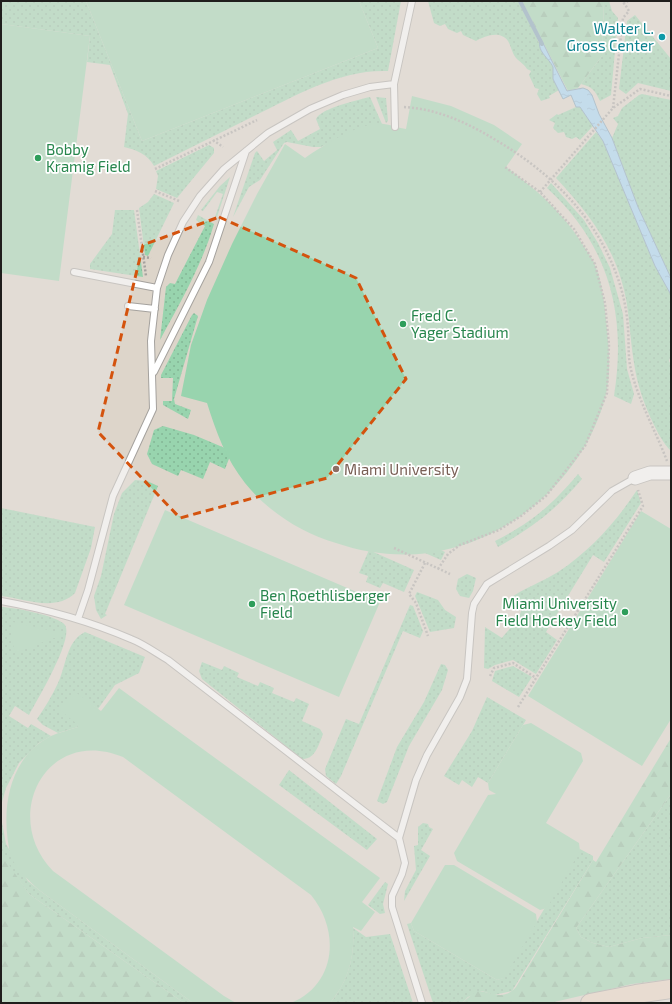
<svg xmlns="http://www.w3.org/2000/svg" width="672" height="1004" font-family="'Exo 2',sans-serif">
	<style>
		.built { fill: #ddd5ca }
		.green { fill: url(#green-dots) }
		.forest { fill: url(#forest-firs) }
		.pitch { fill: #98d4ae }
		.water { fill: url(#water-ripples); stroke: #769db7 }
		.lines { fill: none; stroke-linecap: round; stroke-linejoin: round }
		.stream { stroke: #769db7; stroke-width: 4 }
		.lane-casing { stroke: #a5a29e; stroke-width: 8 }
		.street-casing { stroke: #a5a29e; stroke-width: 15 }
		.secondary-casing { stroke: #a5a29e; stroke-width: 20 }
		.path { stroke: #a5a29f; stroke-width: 2.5; stroke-dasharray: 2 2; stroke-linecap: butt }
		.lane { stroke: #fff; stroke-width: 6 }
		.street { stroke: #fff; stroke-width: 13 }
		.secondary { stroke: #ebd6c2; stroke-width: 18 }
		.marked { fill: none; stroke: #d4530e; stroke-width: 3; stroke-dasharray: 8 5; stroke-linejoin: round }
		.culture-dot { fill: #0f9aa8; stroke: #fff; stroke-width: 1.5 }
		.leisure-dot { fill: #2e9e5b; stroke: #fff; stroke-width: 1.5 }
		.education-dot { fill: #8d6e63; stroke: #fff; stroke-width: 1.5 }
		.labels { text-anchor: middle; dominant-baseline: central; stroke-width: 3.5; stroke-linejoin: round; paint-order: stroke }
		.culture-label { font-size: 15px; fill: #0d838f; stroke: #fff; text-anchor: end }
		.leisure-label { font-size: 15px; fill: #27864d; stroke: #fff; text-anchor: start }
		.education-label { font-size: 15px; fill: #785e54; stroke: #fff; text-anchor: start }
	</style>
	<defs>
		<pattern id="green-dots" width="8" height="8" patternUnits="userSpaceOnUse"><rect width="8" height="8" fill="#98d4ae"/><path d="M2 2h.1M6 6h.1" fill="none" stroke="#83b695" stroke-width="1.8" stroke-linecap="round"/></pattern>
		<pattern id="forest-firs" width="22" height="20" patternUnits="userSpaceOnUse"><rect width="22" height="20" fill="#98d4ae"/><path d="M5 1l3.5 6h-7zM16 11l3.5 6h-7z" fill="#83b695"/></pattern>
		<pattern id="water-ripples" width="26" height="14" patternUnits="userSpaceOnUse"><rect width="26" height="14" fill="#9bd4fa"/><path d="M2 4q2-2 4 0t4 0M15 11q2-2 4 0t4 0" fill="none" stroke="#85b6d6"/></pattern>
	</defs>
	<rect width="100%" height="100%" fill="#e6e2de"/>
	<path class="built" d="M1,1H671V989L590,1003H18L1,936Z"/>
	<path class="green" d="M1,1H86L142,141L378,48L359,1H401L388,71C339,69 293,97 250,118C218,134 186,150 154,166C147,154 137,150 124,147L128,114L110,65L87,62L90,36L1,24Z
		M428,1H520L540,45L553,67V79L559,90L549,96L550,98L541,101L537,94L539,89L535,88L529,75L531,71L527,69C524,64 520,62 516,58C512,53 511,46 508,41C500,30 485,36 476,41L463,35L461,31L457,33L448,29L445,24L440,26L434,23Z
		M604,1H609L612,11L618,18L611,95L600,101C595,91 593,87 581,84L602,56Z
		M635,15L671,59V91L638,83L626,94L619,89L627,21Z
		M642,94L671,100V278L638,207L612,138L618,124L613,118L618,116L622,108L639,95Z
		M370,97L382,124L364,127L321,147H313L287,142L284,143L260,180L249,187L233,217L255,153L257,151L264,161L277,150L273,142L291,130L298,141L320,129L316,119C321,108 358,100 370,97Z
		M376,97L386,98L388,121L386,123Z
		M576,107H580L593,126L580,140L576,137L572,139L566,137L564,132L558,133L553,128L555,123L549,120L557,114L558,115Z
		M596,132L603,141L655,266L671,295V355L669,361L671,364V451C663,443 658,433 653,423C644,404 637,384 634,363C629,334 630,307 621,279C609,239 584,208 556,178Z
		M209,145L214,148V153L177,198L156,189L158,176L156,171Z
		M230,177L217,217H215L223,194L217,192L203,211L201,210L220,186Z
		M551,183L584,220L598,243L610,268L623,314L627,369L634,394L631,404L614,396C627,314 609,245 547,188Z
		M154,194L174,203L148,256L145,255L139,208L148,202Z
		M115,210H134L143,277L90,269V264L112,234Z
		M198,215L214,224C202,265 180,303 160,340L166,287L170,283L175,284L205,226L196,220Z
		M194,313L198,316L174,399L175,404L191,410L188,419L163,405V401H172L173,378H161V375L192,315Z
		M163,426L194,435L232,451L225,469L210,462L203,479L181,470L178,476L152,464L147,454L154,430Z
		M578,474L582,479C557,509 533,527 498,547L495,541C532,522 551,506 578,474Z
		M135,480L147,481L158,486L105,614L107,615L101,619L96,610L94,596L101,576L114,514L122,493Z
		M637,490L641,503L604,562L593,555L546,632L557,640L536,674L513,660L495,665L488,669L484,668L485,627L502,638C508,629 518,624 521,611L520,607L509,599C524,588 542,582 558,572C590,551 616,522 637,490Z
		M1,508L95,527L91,548L75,593C56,612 25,599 1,596Z
		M413,537L445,552L441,560L409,546Z
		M369,550L414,570L404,592L383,583L380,588L366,582L368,576L359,573Z
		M467,574L476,578L473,591L469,598L460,596L456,589L458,579Z
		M417,592L438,600L445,610L456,617L454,628L430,632L415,596Z
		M410,605L413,606L423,631L420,638L403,631L341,776L336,784L326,776L325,769L346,719L359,724Z
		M1,607C13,607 59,616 65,625C74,639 37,700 29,715L15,706L9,716L28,728L31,724L51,736L39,743L19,763L6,788L2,802L1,817L6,844L28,881L39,890L193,1003H184L29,894L3,858L1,853Z
		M85,632L145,657L139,673L115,685L98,709L73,692L78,727L58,733L43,725L37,719C45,707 52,696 58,683C66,667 66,641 85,632Z
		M202,662L222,670L224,666L239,673L237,677L258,686L260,682L274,688L272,693L294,702L296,698L309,704L302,721L320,729L323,734C319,744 315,760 302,759L202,679L199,671Z
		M441,664L445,665L448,670L442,690L409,746L387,802L383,804L377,801L397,747L424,702Z
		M513,666L532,677L519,697L492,681L495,671Z
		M487,697L526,720L488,783L478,777L472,787L462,780L459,785L444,776L472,731Z
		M289,770L377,839L367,850L279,785Z
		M671,794V935L642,938L609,947L593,943L581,937L576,928Z
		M423,823L428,824L429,827L433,829L421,850L430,856L404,901L405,891L416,870L414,846L418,845V827Z
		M580,849L593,856V860L512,991L494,995L482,991L468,997L462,1003H433L407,924L411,923L414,931L497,980L503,978Z
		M385,882L388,884L383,904L385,913L380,914L368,905Z
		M353,928L366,937L390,934L413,1003H330C348,982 355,956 353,928Z"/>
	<path class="forest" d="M522,1H604L602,56L578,88L568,91Z
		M671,738V794L576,928L581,937L593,943L609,947L642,938L671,935V979L632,984L550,1003H462L476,991C491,991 503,1002 516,987L593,860L596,862Z
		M1,853L29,894L184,1003H1Z"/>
	<path class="pitch" d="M86,1H359L378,48L142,141Z
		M1,24L90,36L59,281L1,273Z
		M412,96L451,106L494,125L522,144L506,167C539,192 563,212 585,248C588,253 593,259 595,265C603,285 605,308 607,329C609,349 611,374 606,394C586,476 511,542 428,553C397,557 365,553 336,543C302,533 268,512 245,483C226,459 216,432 207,403L181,396L191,345L207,300L232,244L257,194L285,144L305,158C326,144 359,122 384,124C391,125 399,128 406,129Z
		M165,510L380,602L339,697L124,605Z
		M641,511L671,529V719L642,766L528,696Z
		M13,622L53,631H60L61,638H53L16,653L12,642Z
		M119,688L380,878L362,902L375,912L361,931L353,927C355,955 349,981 330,1003H291C337,984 340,930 311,895L123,757C46,725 0,817 53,871L224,996L236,1003H193L39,890C28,880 17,870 11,857C0,813 7,758 51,736C60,732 69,730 78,727L77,724L60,710L74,691L101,711Z
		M531,723L581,753L583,761L546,823L579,843L580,851L547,908L540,910L457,861L454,853L488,795L496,794L489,790L488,783L523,725Z
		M445,865H454L536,914L537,922L504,978L497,980L414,931L411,923Z"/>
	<path class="water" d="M541,39L567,91L583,88L588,90L592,95L599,114L612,138L638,207L671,278V295L655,266L603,141L580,107H576L571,95L563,99L553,79V67C549,58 535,50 541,39Z"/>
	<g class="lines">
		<path class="stream" d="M520,1L542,44"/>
		<g class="lane-casing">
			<path id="lane" d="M395,127L394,84L412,1
				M74,272L157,288
				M128,306L155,309
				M154,372L209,262L246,151
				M1,601C46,609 89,621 131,639C144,644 156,653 168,660L399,838
				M78,619L88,590L113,496L153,409L151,341L157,288L168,255L183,222L200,196L224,169L268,133L310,109L343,95L370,87L394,84
				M422,1003L392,907V896L402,874L405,863L399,838L416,780L427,755L460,697L467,679L472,613L474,604L487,584L549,546L572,530L612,491L635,478"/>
		</g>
		<g class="street-casing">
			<path id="street" d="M635,478L650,473H671"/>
		</g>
		<g class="secondary-casing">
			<path id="secondary" d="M590,1003L636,994L671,989"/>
		</g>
		<path class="path" d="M623,4L628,1
			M404,107C437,109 466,122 494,139C549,171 595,215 617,276C623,292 627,311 628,329C629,341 628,353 630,365C637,399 655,429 667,461
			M613,108L623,18L629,11L623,1
			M213,140L223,147
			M155,169L257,120
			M155,191L179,201
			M540,192L613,108L640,89L671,96
			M137,210L146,276
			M143,257L151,258
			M394,548L450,574
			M425,563L409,594L416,603L428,636
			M438,569L448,554L460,545L499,530L521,516L546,496L585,446L607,393L609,345L605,303L595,264L574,229L540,192L505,167
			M490,676L494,668L513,663L536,678
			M518,707L643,506L638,490"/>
		<use href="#lane" class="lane"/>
		<use href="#street" class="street"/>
		<use href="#secondary" class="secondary"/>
	</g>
	<path d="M0 0H672V1004H0ZM219,217L356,278L406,379L327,478L180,518L98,432L143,245Z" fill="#e6e2de" fill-opacity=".55" fill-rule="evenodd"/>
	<path class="marked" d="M219,217L356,278L406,379L327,478L180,518L98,432L143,245Z"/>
	<circle class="culture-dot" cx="662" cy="37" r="4"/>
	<g class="leisure-dot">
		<circle cx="38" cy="158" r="4"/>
		<circle cx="403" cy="324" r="4"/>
		<circle cx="252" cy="604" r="4"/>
		<circle cx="625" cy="612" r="4"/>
	</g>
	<circle class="education-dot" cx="336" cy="469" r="4"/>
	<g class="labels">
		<g class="culture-label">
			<text x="654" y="28">Walter L.<tspan x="654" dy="17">Gross Center</tspan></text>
		</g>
		<g class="leisure-label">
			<text x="46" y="149">Bobby<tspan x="46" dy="17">Kramig Field</tspan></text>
			<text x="411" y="315">Fred C.<tspan x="411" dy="17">Yager Stadium</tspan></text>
			<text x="260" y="595">Ben Roethlisberger<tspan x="260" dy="17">Field</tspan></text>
			<text x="617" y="603" text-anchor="end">Miami University<tspan x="617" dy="17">Field Hockey Field</tspan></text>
		</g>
		<g class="education-label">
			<text x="344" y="469">Miami University</text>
		</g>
	</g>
	<rect width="672" height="1004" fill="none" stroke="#1f1e1c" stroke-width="4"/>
</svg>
